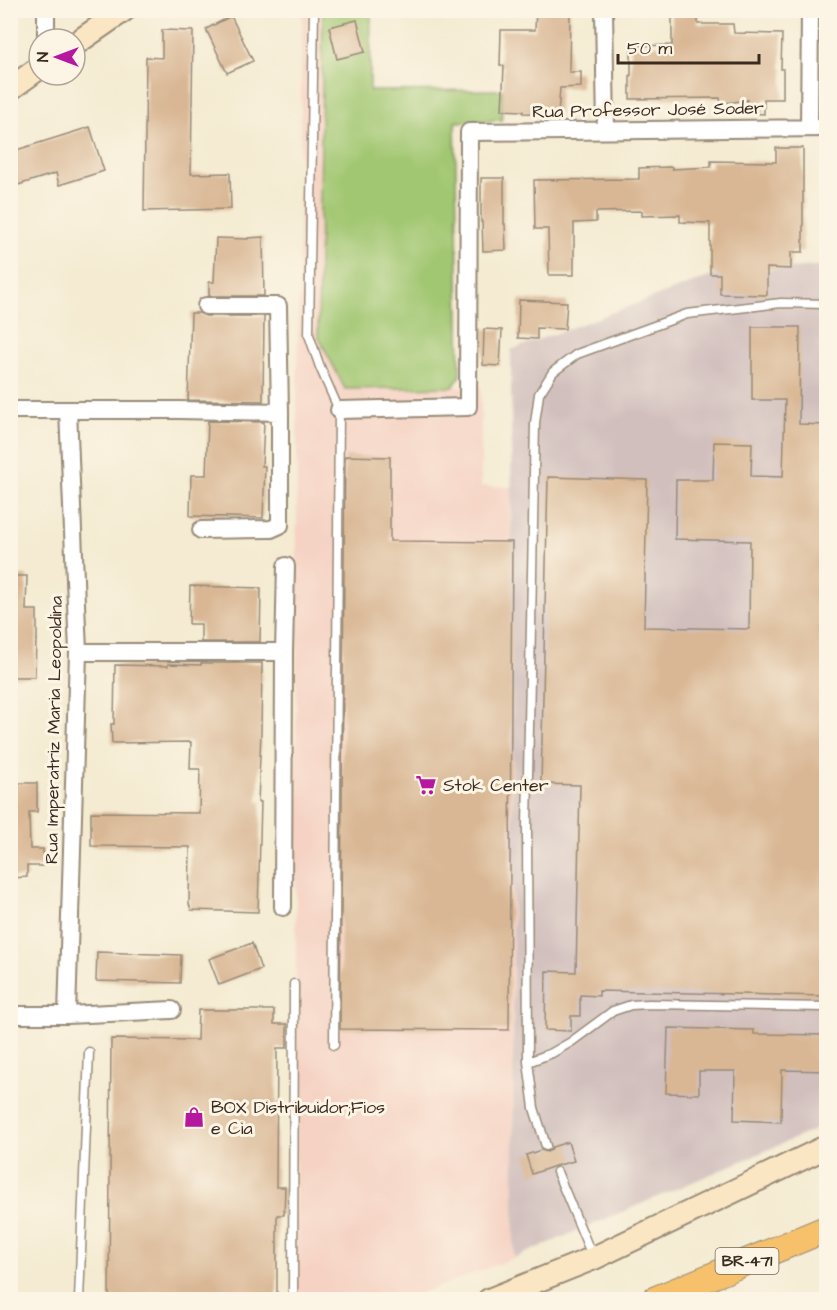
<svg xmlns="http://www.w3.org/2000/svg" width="837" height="1310" font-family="'Architects Daughter',sans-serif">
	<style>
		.built { fill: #f5d2c3 }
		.industrial { fill: #d1bfbd }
		.green { fill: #a2c772; stroke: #6e7848; stroke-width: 1.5 }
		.building { fill: #d9b794 }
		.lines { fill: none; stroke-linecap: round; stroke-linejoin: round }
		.lane-casing { stroke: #988a78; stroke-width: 11 }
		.street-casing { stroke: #988a78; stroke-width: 20 }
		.secondary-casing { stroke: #988a78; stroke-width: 26 }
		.primary-casing { stroke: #988a78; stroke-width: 28 }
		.lane { stroke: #fff; stroke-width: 8 }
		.street { stroke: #fff; stroke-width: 16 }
		.secondary { stroke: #fbe6c4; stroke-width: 22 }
		.primary { stroke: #f6c16b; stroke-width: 26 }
		.labels { text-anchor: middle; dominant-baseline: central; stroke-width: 6; stroke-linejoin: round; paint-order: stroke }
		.shield { fill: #fcf5e5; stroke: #75675a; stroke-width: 1.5 }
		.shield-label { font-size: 16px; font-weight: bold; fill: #3b2a1e }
		.street-label { font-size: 18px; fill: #3b2a1e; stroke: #fcf5e5 }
		.poi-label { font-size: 18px; fill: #3b2a1e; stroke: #fcf5e5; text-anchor: start }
	</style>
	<rect width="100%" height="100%" fill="#fcf5e5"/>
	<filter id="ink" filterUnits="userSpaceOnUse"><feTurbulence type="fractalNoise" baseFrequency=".0167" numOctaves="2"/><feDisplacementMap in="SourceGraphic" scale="12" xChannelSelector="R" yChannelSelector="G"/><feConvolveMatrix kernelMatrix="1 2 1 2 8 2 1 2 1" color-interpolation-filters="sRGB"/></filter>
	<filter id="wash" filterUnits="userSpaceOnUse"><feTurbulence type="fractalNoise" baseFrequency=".008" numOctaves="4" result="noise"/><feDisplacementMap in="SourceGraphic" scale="24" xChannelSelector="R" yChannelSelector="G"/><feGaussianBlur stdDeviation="1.35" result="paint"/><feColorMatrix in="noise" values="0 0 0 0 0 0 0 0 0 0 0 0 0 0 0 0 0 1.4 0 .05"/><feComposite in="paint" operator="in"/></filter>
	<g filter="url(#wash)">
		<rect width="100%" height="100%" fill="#f4ebd2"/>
		<path class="built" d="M323,10L318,336L345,389L481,386V486L511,487L514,1258L406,1299L295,1300L297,404L302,11Z"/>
		<path class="industrial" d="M826,265V1125L514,1258L511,350L717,274Z"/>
		<path class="green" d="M323,11H371L370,91L502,90V120L455,122L460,377L453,387L345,389L318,336Z"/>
		<g id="blocks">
			<path class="building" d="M536,10H570L569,72H581V87L560,88L558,114L523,113V111L502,110L504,66H500L501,30H535Z
				M672,10H698V24H733L734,33L782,34L781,69H783V99H764V114L746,113L747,100L721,104L720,98L630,99V75H631V46L672,45Z
				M231,16L253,61L227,73L206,29Z
				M357,20L365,52L337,59L329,27Z
				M162,30L193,31L191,174L230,173L231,209L144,211L146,57L162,58Z
				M90,127L104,171L59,185L56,173L18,185L10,161V152Z
				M776,148H803V252H791V269L767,268V295L720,294V274H710V223L680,222V215L642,216V211L596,212V222L574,223V275H549L548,229H535L534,180L639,179V168L672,167V169L711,167V161L776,162Z
				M481,178H504V224H505L506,250L483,251L482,222H481Z
				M263,237L264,296H209V282H214L216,238L248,239V238Z
				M519,300L567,302L565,329L537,328V339L518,338Z
				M191,313H199L206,316H264L263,401L188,400Z
				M752,327H800L799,424L826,425V996L599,991V996L580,995V1016H571V1031L545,1030L546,971L576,972L580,785L541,784L548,477L647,480L644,627L749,629L750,541L675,539L676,480H713L714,442L752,443L751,476L783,477L785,400H752Z
				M484,329L502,330L500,366L483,365Z
				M208,421L264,422L262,466H265L263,518L190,516L191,475H206Z
				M345,456L390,457V541L512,542L509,1030L340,1029Z
				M10,576H27L26,610H37V640H36L35,677H10Z
				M190,586L261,588L260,642H201V624H189Z
				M201,663H262L261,733L258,802H261L258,912L191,910L189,904L190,847L91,846V812L199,813L200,769H190L191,742L112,743L111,724H114L115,665L168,666V664L201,665Z
				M10,783H37V812H29L30,849H43L44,866H27V877L10,878Z
				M252,943L261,969L219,985L209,959Z
				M97,952L181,955L180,983L96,981Z
				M198,1010H274V1024H287V1048H277L276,1187H285L284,1215H277V1299H109L111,1039L197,1040Z
				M668,1028L754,1030V1034L826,1035V1071L782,1070L781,1122L734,1120L735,1071H699V1094L666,1093Z
				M568,1142L574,1161L555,1166L532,1174L526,1155L541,1150L547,1152L551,1150L552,1147Z"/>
		</g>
	</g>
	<g filter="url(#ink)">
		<use href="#blocks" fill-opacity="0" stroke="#988a78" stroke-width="1.5"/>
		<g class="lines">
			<g class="lane-casing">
				<path id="lane" d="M314,10L309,335L320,367L339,410L334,1045
					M528,1062L552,1053L571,1042L613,1011L631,1005L649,1004L826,1007
					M546,1146L534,1108L528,1062L527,826L535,423L539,394L553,372L577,354L687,314L781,303L826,304
					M557,1172L593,1258
					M79,1300L89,1052
					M293,1300L294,984"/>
			</g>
			<g class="street-casing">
				<path id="street" d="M46,10V39
					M604,10L606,130
					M809,128L810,10
					M206,306H278L280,412
					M10,410H178L280,412V525L271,529L201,530
					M339,410L468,407L469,132L826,128
					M78,652H284
					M283,907L284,652L286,566
					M10,1015H67L172,1010
					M67,1015L78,652L68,410"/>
			</g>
			<g class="secondary-casing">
				<path id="secondary" d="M75,44L124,10
					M10,89L39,68
					M489,1300L594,1258L826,1147"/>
			</g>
			<g class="primary-casing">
				<path id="primary" d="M654,1300L826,1229"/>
			</g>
			<use href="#lane" class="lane"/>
			<use href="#street" class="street"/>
			<use href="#secondary" class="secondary"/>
			<use href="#primary" class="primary"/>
		</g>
	</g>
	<defs>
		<g id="supermarket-bare" transform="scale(1.62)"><path d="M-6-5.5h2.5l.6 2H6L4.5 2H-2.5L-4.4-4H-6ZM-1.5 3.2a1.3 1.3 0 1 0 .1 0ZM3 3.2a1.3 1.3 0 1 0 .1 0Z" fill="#b5179e" stroke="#fcf5e5" stroke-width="2.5" paint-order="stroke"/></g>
		<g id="shop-bare" transform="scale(1.62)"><path d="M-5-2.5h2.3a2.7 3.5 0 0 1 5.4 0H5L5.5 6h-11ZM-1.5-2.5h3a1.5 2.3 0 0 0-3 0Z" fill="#b5179e" stroke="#fcf5e5" stroke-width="2.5" paint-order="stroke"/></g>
	</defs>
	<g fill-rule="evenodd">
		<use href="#supermarket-bare" x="426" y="785"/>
		<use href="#shop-bare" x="194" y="1117"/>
	</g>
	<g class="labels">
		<rect class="shield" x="715.5" y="1248" width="63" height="26" rx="4.5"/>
		<g class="shield-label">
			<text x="747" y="1261">BR-471</text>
		</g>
		<g class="street-label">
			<text transform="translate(648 110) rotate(-1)">Rua Professor José Soder</text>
			<text transform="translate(54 730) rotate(-89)">Rua Imperatriz Maria Leopoldina</text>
		</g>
		<g class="poi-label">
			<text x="443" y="785">Stok Center</text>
			<text x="211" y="1107">BOX Distribuidor;Fios<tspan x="211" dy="21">e Cia</tspan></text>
		</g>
	</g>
	<rect width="837" height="1310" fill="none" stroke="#fcf5e5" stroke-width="36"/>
	<g transform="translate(57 57) rotate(270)"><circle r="28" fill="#fcf5e5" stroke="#afa495" stroke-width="1.5"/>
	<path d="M0-4.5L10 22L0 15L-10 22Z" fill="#b5179e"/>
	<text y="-9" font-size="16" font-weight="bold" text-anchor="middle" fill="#3b2a1e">N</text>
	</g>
	<path d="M618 54v9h141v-9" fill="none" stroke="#3b2a1e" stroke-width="3"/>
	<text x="627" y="54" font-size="18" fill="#3b2a1e" stroke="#fcf5e5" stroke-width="4.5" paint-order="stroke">50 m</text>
</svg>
